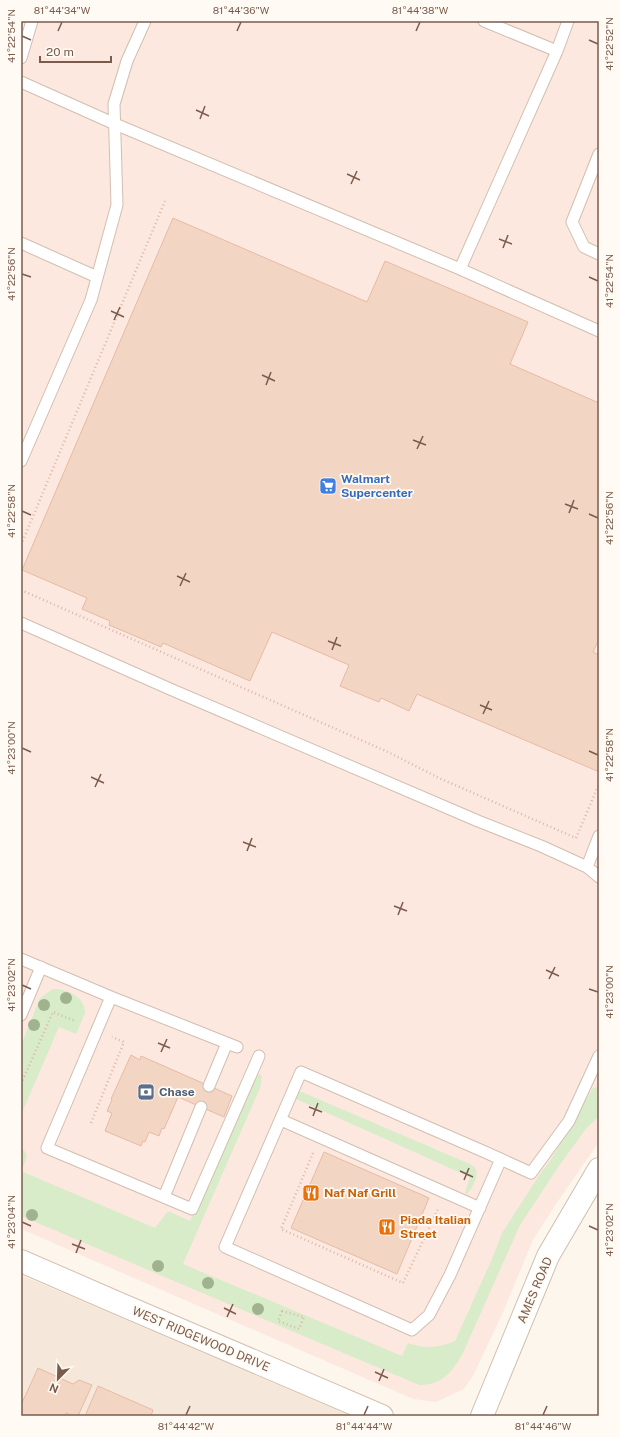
<svg xmlns="http://www.w3.org/2000/svg" width="620" height="1437" font-family="'Public Sans',sans-serif">
	<style>
		.residential { fill: #f5e8da }
		.commercial { fill: #fde8e0 }
		.green { fill: #d8ecc9 }
		.building { fill: #f3d5c3; stroke: #e6bba3 }
		.lines { fill: none; stroke-linecap: round; stroke-linejoin: round }
		.service-casing { stroke: #d1beb0; stroke-width: 13 }
		.tertiary-casing { stroke: #d1beb0; stroke-width: 24 }
		.secondary-casing { stroke: #d6c0b0; stroke-width: 24 }
		.path { stroke: #d9b8a5; stroke-width: 2.5; stroke-dasharray: 1 3; stroke-linecap: butt }
		.service { stroke: #fff; stroke-width: 11 }
		.tertiary { stroke: #fff; stroke-width: 22 }
		.secondary { stroke: #fff; stroke-width: 22 }
		.tree { fill: #a0b28e }
		.ticks { fill: none; stroke: #7a5c4d; stroke-width: 1.5 }
		.labels { text-anchor: middle; dominant-baseline: central; stroke-width: 3.5; stroke-linejoin: round; paint-order: stroke }
		.shop-label { font-size: 12px; font-weight: bold; fill: #366cbe; stroke: #fffaf3; text-anchor: start }
		.service-label { font-size: 12px; font-weight: bold; fill: #4e5e75; stroke: #fffaf3; text-anchor: start }
		.food-label { font-size: 12px; font-weight: bold; fill: #c56008; stroke: #fffaf3; text-anchor: start }
		.street-label { font-size: 12px; fill: #7a5c4d; stroke: #fffaf3 }
		.neatline { fill: none; stroke: #7a5c4d; stroke-width: 1.5 }
		.ticks-label { font-size: 10px; text-anchor: middle; fill: #7a5c4d }
	</style>
	<rect width="100%" height="100%" fill="#fdf6ec"/>
	<path class="residential" d="M21,1275L351,1416H21Z"/>
	<path class="commercial" d="M21,21H599V1142L556,1204L533,1240L504,1310L473,1376L464,1389L436,1402L413,1399L21,1229Z"/>
	<path class="green" d="M53,989C67,988 86,998 85,1013L76,1034L59,1027L21,1115V1045L40,998Z
		M260,1074L262,1077L260,1088L183,1264L402,1356L408,1343C426,1349 438,1348 455,1341L492,1259L502,1233L540,1174L550,1161L593,1088L599,1087V1116L585,1130L559,1166L520,1225L462,1355C451,1373 442,1385 419,1385L21,1216V1149C32,1153 24,1163 21,1171L155,1228L168,1211L190,1221L251,1080L254,1076Z
		M296,1092H302L470,1164C472,1165 474,1166 475,1168C480,1175 472,1189 467,1194L465,1193L470,1177L296,1099Z"/>
	<path class="building" d="M173,218L367,302L385,261L528,322L510,364L599,403V639L593,652L599,655V768L597,771L417,694L409,711L381,698L379,702L340,686L349,665L272,632L250,681L163,643L161,647L109,625L110,621L82,609L87,598L22,570Z
		M131,1055L140,1060L141,1056L232,1096L224,1117L178,1097L164,1129L162,1128L159,1136L149,1132L145,1142L143,1141L141,1146L105,1131L112,1113L107,1111L112,1100L111,1099Z
		M324,1152L429,1198L397,1274L291,1228Z
		M38,1368L73,1384L79,1380L92,1385L78,1416H73L66,1413L65,1416H21V1405Z
		M98,1386L153,1410L151,1416H85Z"/>
	<g class="lines">
		<g class="service-casing">
			<path id="service" d="M484,21L557,51
				M568,21L557,51L460,269L599,331
				M21,58L32,21
				M21,82L115,124L460,269
				M599,154L572,222L584,247L599,254
				M21,243L97,277
				M21,461L91,300L117,205L114,104L127,61L145,21
				M21,623L170,689L478,821L541,846L587,867L599,877
				M587,867L599,836
				M21,959L111,997L237,1047
				M111,997L47,1148L192,1209L259,1056
				M21,1015L41,967
				M209,1086L227,1043
				M281,1120L480,1208
				M501,1159L450,1275L429,1315L412,1330L225,1247L301,1072L485,1152L531,1173L569,1121L599,1056
				M164,1197L201,1107"/>
		</g>
		<g class="tertiary-casing">
			<path id="tertiary" d="M482,1416L548,1256L599,1169"/>
		</g>
		<g class="secondary-casing">
			<path id="secondary" d="M21,1261L113,1301L382,1416"/>
		</g>
		<path class="path" d="M21,545L165,201
			M21,590L388,752L439,778L576,838L599,784
			M21,1084L53,1012L75,1021
			M91,1123L124,1042L112,1037
			M313,1153L281,1229L403,1283L438,1209
			M282,1311L304,1317L299,1329L278,1321Z"/>
		<use href="#service" class="service"/>
		<use href="#tertiary" class="tertiary"/>
		<use href="#secondary" class="secondary"/>
	</g>
	<g class="tree">
		<circle cx="66" cy="998" r="6"/>
		<circle cx="44" cy="1005" r="6"/>
		<circle cx="34" cy="1025" r="6"/>
		<circle cx="32" cy="1215" r="6"/>
		<circle cx="158" cy="1266" r="6"/>
		<circle cx="208" cy="1283" r="6"/>
		<circle cx="258" cy="1309" r="6"/>
	</g>
	<path class="ticks" d="M58,31L62,22M237,31L241,22M416,31L420,22M22,36L31,40M589,40L598,44M196,110L209,116M200,119L205,106M347,174L360,180M351,184L357,171M499,239L512,244M503,248L508,235M22,274L31,277M589,277L598,281M111,311L124,317M114,320L120,307M262,375L275,381M266,385L271,372M413,440L426,445M417,449L423,436M565,504L578,509M22,511L31,515M569,513L574,500M589,514L598,518M177,576L190,582M180,586L186,573M328,641L341,646M332,650L337,637M480,705L492,710M483,714L489,701M22,748L31,752M589,751L598,755M91,777L104,783M95,787L101,774M243,842L256,847M247,851L252,838M394,906L407,911M398,915L403,902M546,970L559,976M549,979L555,967M22,985L31,989M589,989L598,992M158,1043L170,1048M161,1052L167,1039M309,1107L322,1112M313,1116L318,1103M460,1171L473,1177M464,1180L469,1168M22,1222L31,1226M589,1226L598,1230M72,1244L85,1249M76,1253L81,1240M224,1308L236,1314M227,1317L233,1304M375,1372L388,1378M379,1381L384,1369M186,1415L190,1406M364,1415L368,1406M543,1415L547,1406"/>
	<defs>
		<g id="supermarket-square" transform="scale(0.9)"><rect x="-9" y="-9" width="18" height="18" rx="4" fill="#3f7fe0" stroke="#fffaf3"/><path d="M-6-5.5h2.5l.6 2H6L4.5 2H-2.5L-4.4-4H-6ZM-1.5 3.2a1.3 1.3 0 1 0 .1 0ZM3 3.2a1.3 1.3 0 1 0 .1 0Z" fill="#fff"/></g>
		<g id="bank-square" transform="scale(0.9)"><rect x="-9" y="-9" width="18" height="18" rx="4" fill="#5c6f8a" stroke="#fffaf3"/><path d="M-6-4H6V4H-6ZM0-2.3a2.3 2.3 0 1 0 0 4.6a2.3 2.3 0 1 0 0-4.6Z" fill="#fff"/></g>
		<g id="restaurant-square" transform="scale(0.9)"><rect x="-9" y="-9" width="18" height="18" rx="4" fill="#e8710a" stroke="#fffaf3"/><path d="M-5-6h1v4h1v-4h1v4h1v-4h1v5L-1.5 .5V6h-2V.5L-5-1ZM5-6V6H3V1.5H1.5Q1.5-4 5-6Z" fill="#fff"/></g>
	</defs>
	<g fill-rule="evenodd">
		<use href="#supermarket-square" x="328" y="486"/>
		<use href="#bank-square" x="146" y="1092"/>
		<use href="#restaurant-square" x="311" y="1193"/>
		<use href="#restaurant-square" x="387" y="1227"/>
	</g>
	<g class="labels">
		<g class="shop-label">
			<text x="341" y="479">Walmart<tspan x="341" dy="14">Supercenter</tspan></text>
		</g>
		<g class="service-label">
			<text x="159" y="1092">Chase</text>
		</g>
		<g class="food-label">
			<text x="324" y="1193">Naf Naf Grill</text>
			<text x="400" y="1220">Piada Italian<tspan x="400" dy="14">Street</tspan></text>
		</g>
		<g class="street-label">
			<text transform="translate(535 1290) rotate(-67)">AMES ROAD</text>
			<text transform="translate(201 1339) rotate(23)">WEST RIDGEWOOD DRIVE</text>
		</g>
	</g>
	<rect width="620" height="1437" fill="none" stroke="#fffaf3" stroke-width="44"/>
	<g transform="translate(58 1379) rotate(203)" stroke="#fffaf3" stroke-width="3" paint-order="stroke">
	<path d="M0-3L7 15L0 10L-7 15Z" fill="#7a5c4d"/>
	<text y="-6" font-size="11" font-weight="bold" text-anchor="middle" fill="#7a5c4d">N</text>
	</g>
	<path d="M40 56v6h71v-6" fill="none" stroke="#7a5c4d" stroke-width="2"/>
	<text x="46" y="56" font-size="12" fill="#7a5c4d" stroke="#fffaf3" stroke-width="3" paint-order="stroke">20 m</text>
	<rect x="22" y="22" width="576" height="1393" class="neatline"/>
	<g class="ticks-label">
		<text x="62" y="14">81°44'34"W</text>
		<text x="241" y="14">81°44'36"W</text>
		<text x="420" y="14">81°44'38"W</text>
		<text transform="translate(11 36) rotate(-90)" y="4">41°22'54"N</text>
		<text transform="translate(609 44) rotate(-90)" y="4">41°22'52"N</text>
		<text transform="translate(11 274) rotate(-90)" y="4">41°22'56"N</text>
		<text transform="translate(609 281) rotate(-90)" y="4">41°22'54"N</text>
		<text transform="translate(11 511) rotate(-90)" y="4">41°22'58"N</text>
		<text transform="translate(609 518) rotate(-90)" y="4">41°22'56"N</text>
		<text transform="translate(11 748) rotate(-90)" y="4">41°23'00"N</text>
		<text transform="translate(609 755) rotate(-90)" y="4">41°22'58"N</text>
		<text transform="translate(11 985) rotate(-90)" y="4">41°23'02"N</text>
		<text transform="translate(609 992) rotate(-90)" y="4">41°23'00"N</text>
		<text transform="translate(11 1222) rotate(-90)" y="4">41°23'04"N</text>
		<text transform="translate(609 1230) rotate(-90)" y="4">41°23'02"N</text>
		<text x="186" y="1430">81°44'42"W</text>
		<text x="364" y="1430">81°44'44"W</text>
		<text x="543" y="1430">81°44'46"W</text>
	</g>
</svg>
